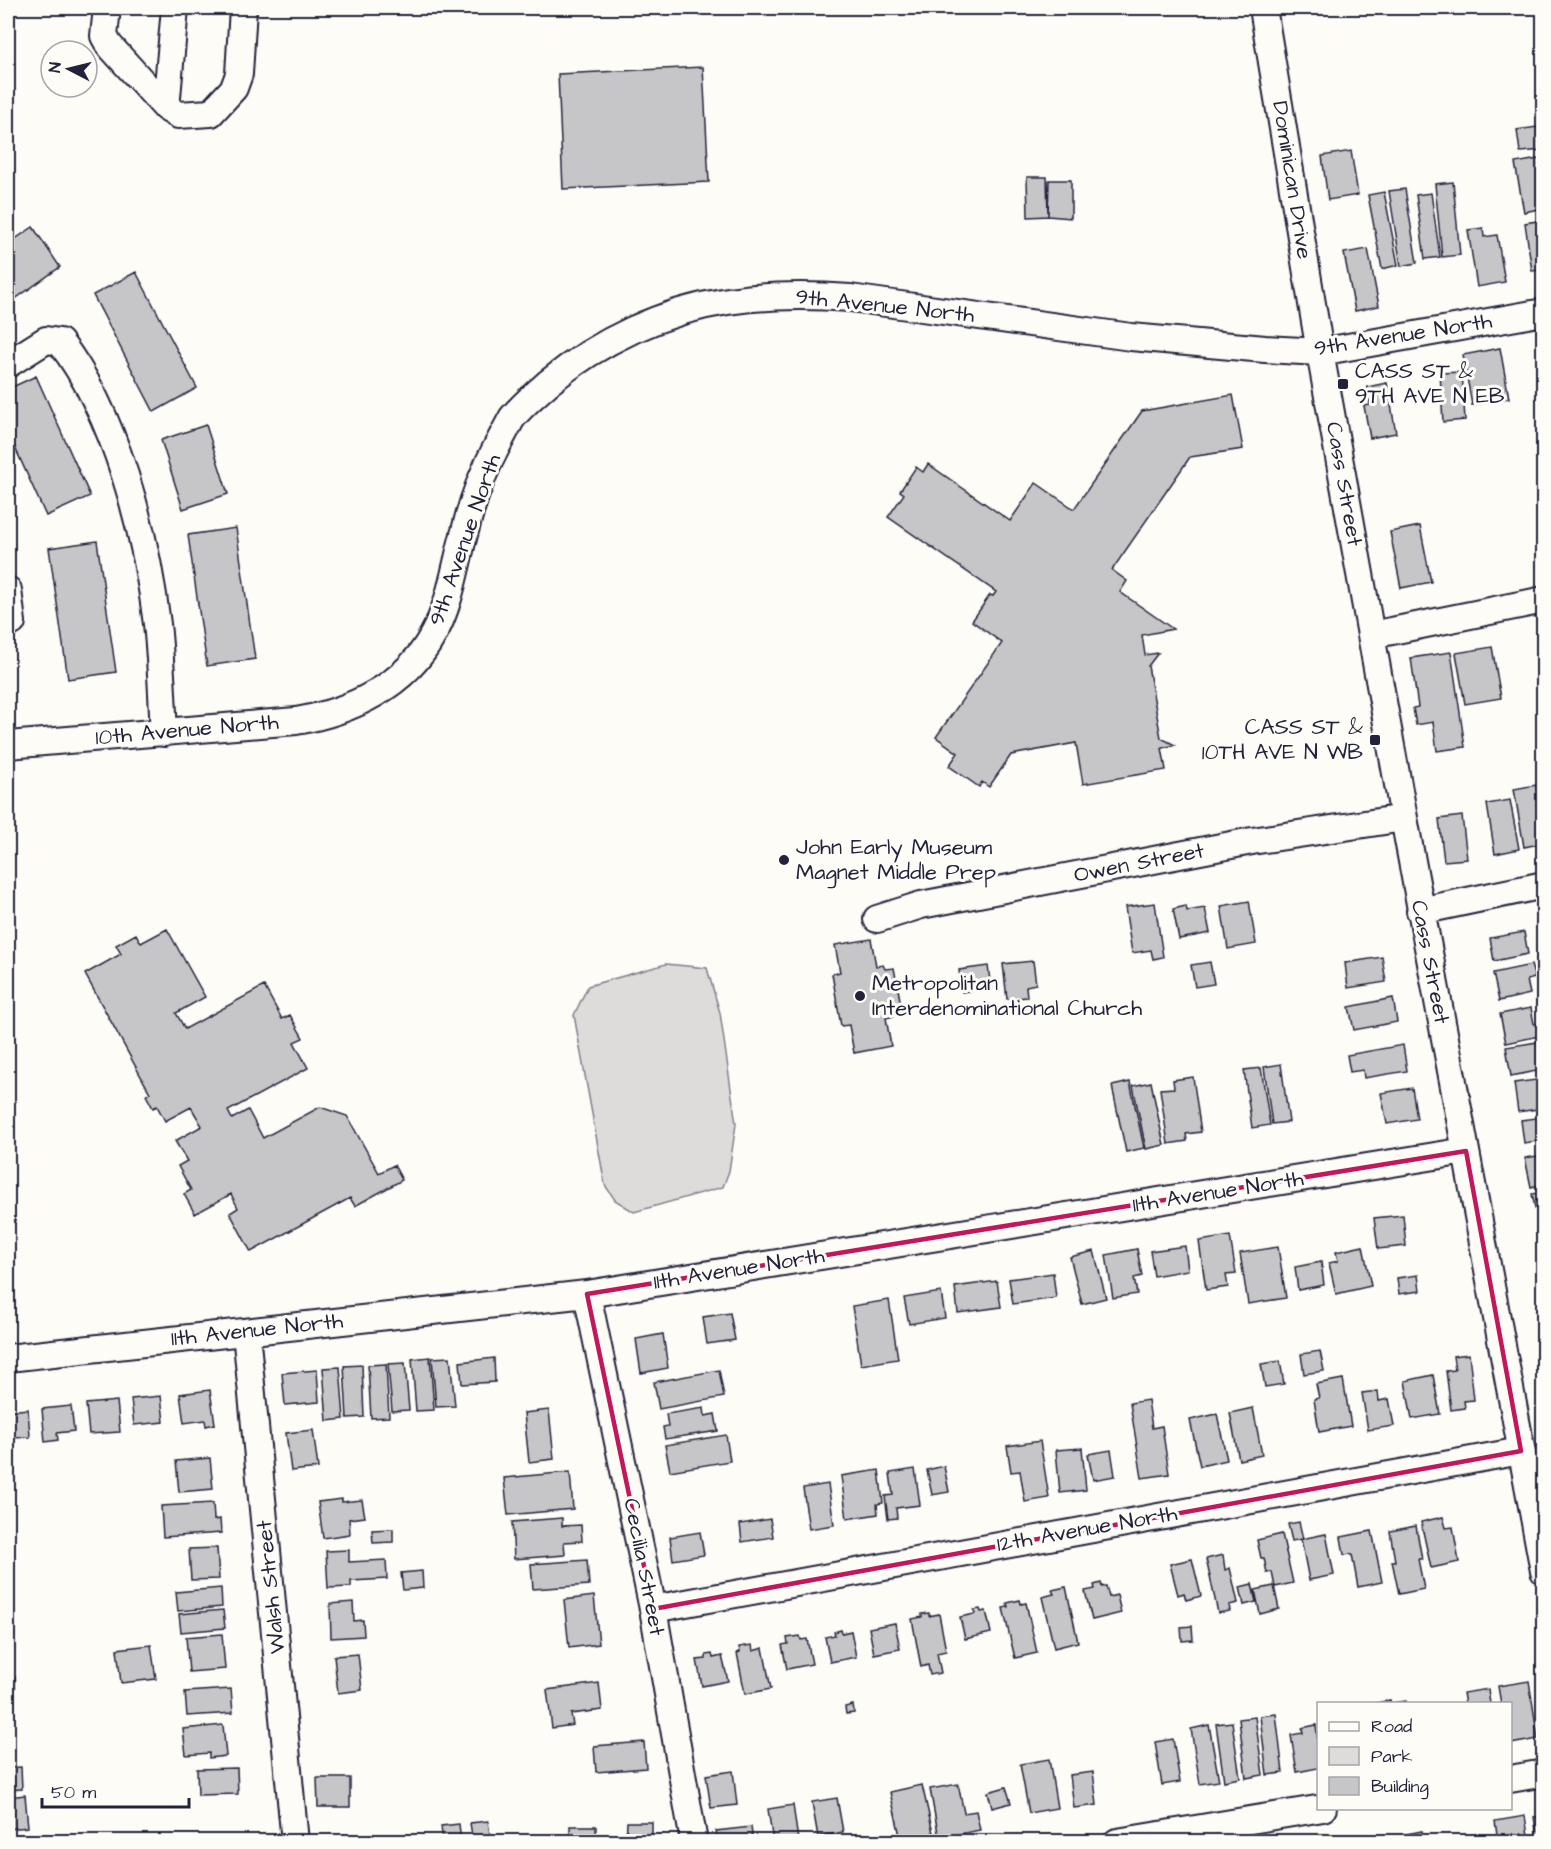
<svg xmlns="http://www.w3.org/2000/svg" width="1551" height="1849" font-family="'Architects Daughter',sans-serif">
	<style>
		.green { fill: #dddcdb; stroke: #807f8b; stroke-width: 1.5 }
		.building { fill: #c6c6c8; stroke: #22223b; stroke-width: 1.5 }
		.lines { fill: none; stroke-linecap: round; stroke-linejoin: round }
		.minor-casing { stroke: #22223b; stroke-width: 30 }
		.minor { stroke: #fdfcf7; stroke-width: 26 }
		.marked { fill: none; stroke: #c2185b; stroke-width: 4.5; stroke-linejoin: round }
		.poi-dot { fill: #22223b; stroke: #fdfcf7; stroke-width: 2 }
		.labels { text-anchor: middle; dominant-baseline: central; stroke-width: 6; stroke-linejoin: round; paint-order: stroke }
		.street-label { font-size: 22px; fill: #22223b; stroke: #fdfcf7 }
		.poi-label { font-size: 22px; fill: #22223b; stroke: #fdfcf7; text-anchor: start }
	</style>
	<rect width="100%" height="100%" fill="#fdfcf7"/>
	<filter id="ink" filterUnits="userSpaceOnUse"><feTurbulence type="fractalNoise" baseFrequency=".0167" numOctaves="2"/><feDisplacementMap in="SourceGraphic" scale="12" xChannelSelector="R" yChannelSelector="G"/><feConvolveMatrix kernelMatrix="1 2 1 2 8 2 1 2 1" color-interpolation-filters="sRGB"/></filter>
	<g filter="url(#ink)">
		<path class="green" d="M666,964L707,968L720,1013L736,1124L729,1171L723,1187L634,1212L615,1200L605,1185L574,1015L588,986Z"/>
		<path class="building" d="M703,67L709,182L563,189L558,74Z
			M1544,126V150L1520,152L1517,130Z
			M1351,151L1358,195L1328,200L1322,156Z
			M1544,158V208L1524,212L1515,163Z
			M1027,177H1047L1048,216L1028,217Z
			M1049,180H1071V218L1048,216Z
			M1453,182L1460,255L1442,257L1435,184Z
			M1405,189L1417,263L1401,266L1389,191Z
			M1384,192L1398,265L1382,269L1368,195Z
			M1431,193L1440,257L1425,259L1416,195Z
			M1544,220V270L1532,271L1525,223Z
			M33,227L60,267L8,304V244Z
			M1483,228L1484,237L1497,235L1505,282L1477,287L1468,230Z
			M1368,249L1379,306L1355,311L1344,253Z
			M136,272L197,388L154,412L93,295Z
			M1544,347V381L1538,349Z
			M1500,348L1509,398L1472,405L1463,355Z
			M1462,372L1465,420L1443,422L1440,373Z
			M36,376L90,496L46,516L8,432V389Z
			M1387,383L1396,433L1370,438L1364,406L1370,405L1367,387Z
			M1233,395L1243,449L1190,457L1112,570L1127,581L1120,592L1173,629L1142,635L1145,655L1158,653L1148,666L1161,738L1175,745L1162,748L1166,770L1083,784L1076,743L1011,755L989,787L982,782L979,787L949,766L958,753L936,737L1002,643L972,621L990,595L993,596L996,592L888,517L904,494L900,491L916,467L923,472L928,464L1010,521L1036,483L1074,509L1142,411Z
			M206,425L228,494L183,509L161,440Z
			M1544,524V559L1537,525Z
			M1420,526L1431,582L1401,588L1390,532Z
			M236,528L255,659L207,666L188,535Z
			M97,541L116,672L68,679L49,548Z
			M1492,647L1501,698L1465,704L1456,653Z
			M1451,652L1465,747L1437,751L1433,722L1416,725L1413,708L1418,707L1411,658Z
			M1536,785L1544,832V843L1524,847L1514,789Z
			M1510,800L1519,849L1495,854L1487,804Z
			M1462,816L1467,859L1444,861L1439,819Z
			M1249,901L1256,944L1228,949L1221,906Z
			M1155,903L1163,957L1153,959L1151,950L1132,953L1125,907Z
			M1186,906L1187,911L1205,908L1210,933L1179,939L1173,909Z
			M167,929L205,997L176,1013L185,1029L264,986L282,1019L290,1015L303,1038L294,1042L308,1068L228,1111L232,1119L248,1110L263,1138L320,1107L347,1116L379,1173L394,1165L402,1180L355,1206L350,1198L251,1252L230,1213L238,1208L231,1194L195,1214L184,1194L191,1190L178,1166L187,1161L175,1141L202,1126L191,1107L165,1121L157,1106L153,1108L146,1095L150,1093L85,974L121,954L116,945L136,934L141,943Z
			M1524,932L1528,954L1494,961L1490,938Z
			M871,939L876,966L883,965L885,969L894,968L902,1010L893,1012L894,1016L886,1018L891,1046L854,1053L849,1025L841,1026L832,974L840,972L835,945Z
			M1382,957L1386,982L1348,988L1345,963Z
			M1033,961L1036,984L1026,986L1027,997L1007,999L1003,964Z
			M1210,962L1214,984L1195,987L1191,965Z
			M1531,965L1535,978L1527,980L1530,994L1499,1001L1493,973Z
			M988,966L991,988L962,992L959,970Z
			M1393,998L1397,1022L1354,1030L1349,1007Z
			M1531,1008L1534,1024L1541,1023L1544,1035L1506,1043L1500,1014Z
			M1544,1041V1054H1540L1542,1070L1511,1076L1506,1047Z
			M1403,1045L1407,1071L1364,1078L1363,1070L1350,1072L1347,1055Z
			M1281,1064L1289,1122L1272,1124L1264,1067Z
			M1261,1068L1270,1125L1252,1128L1244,1070Z
			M1193,1077L1201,1132L1186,1134L1187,1141L1168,1144L1160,1089L1174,1088L1173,1080Z
			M1544,1079V1108L1518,1112L1514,1083Z
			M1130,1082L1144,1148L1126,1152L1112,1086Z
			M1151,1082L1164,1145L1146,1149L1133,1086Z
			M1412,1088L1417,1119L1387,1124L1381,1093Z
			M1544,1117V1140L1524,1143L1521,1120Z
			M1544,1155V1184L1531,1187L1525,1158Z
			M1544,1192V1221L1538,1222L1532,1194Z
			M1403,1215L1406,1246L1378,1249L1374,1218Z
			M1230,1236L1236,1274L1226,1275L1228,1287L1206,1290L1199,1241Z
			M1185,1246L1188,1270L1154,1276L1150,1251Z
			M1363,1246L1371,1286L1336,1294L1329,1263L1338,1261L1336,1252Z
			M1278,1247L1286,1298L1248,1304L1240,1253Z
			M1137,1249L1142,1276L1134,1278L1137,1294L1113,1298L1106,1255Z
			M1094,1251L1106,1298L1082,1304L1070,1257Z
			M1321,1262L1324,1285L1298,1290L1295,1267Z
			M1053,1273L1056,1298L1013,1304L1009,1279Z
			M1418,1275L1420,1291L1399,1294L1397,1278Z
			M997,1281L1001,1307L958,1313L955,1287Z
			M941,1292L945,1318L909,1324L904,1298Z
			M889,1300L898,1359L861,1365L852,1306Z
			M730,1313L735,1340L707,1344L703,1317Z
			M663,1334L668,1368L641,1373L636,1339Z
			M1320,1351L1324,1371L1304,1374L1301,1354Z
			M1469,1354L1474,1400L1464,1401L1465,1408L1451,1410L1446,1371L1455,1370L1453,1356Z
			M430,1357L434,1410L416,1411L412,1359Z
			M450,1357L455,1406L436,1407L432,1358Z
			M494,1358L495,1382L462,1384L460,1362Z
			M1280,1361L1284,1384L1265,1387L1261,1364Z
			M405,1363L409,1410L392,1411L388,1364Z
			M386,1364L389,1417L371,1418L368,1365Z
			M362,1365L364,1417L347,1418L344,1366Z
			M340,1367L344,1419L327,1421L323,1368Z
			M317,1370L319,1402L285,1405L282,1373Z
			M719,1370L724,1397L659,1409L654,1382Z
			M1433,1375L1440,1414L1412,1419L1405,1381Z
			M1343,1379L1351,1426L1319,1432L1314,1399L1319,1398L1316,1384Z
			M210,1390L215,1424L206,1426L205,1420L184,1423L180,1394Z
			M1378,1391L1379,1401L1389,1399L1394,1426L1368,1430L1362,1393Z
			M161,1396L164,1422L134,1425L131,1399Z
			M1148,1400L1152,1428L1162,1426L1169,1474L1142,1478L1130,1403Z
			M117,1401L120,1432L89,1434L86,1404Z
			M71,1406L74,1431L57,1433L58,1440L45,1442L42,1409Z
			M704,1408L705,1416L715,1414L718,1431L665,1439L663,1427L668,1426L666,1414Z
			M1253,1408L1262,1455L1239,1460L1230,1413Z
			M28,1409L30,1437L12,1438V1445H8V1411Z
			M549,1410L554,1459L529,1462L524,1413Z
			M1217,1414L1227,1460L1200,1466L1190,1420Z
			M313,1430L318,1468L291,1471L286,1433Z
			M726,1435L730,1461L670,1471L665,1445Z
			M1040,1441L1049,1498L1025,1502L1020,1471L1011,1472L1007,1446Z
			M1082,1448L1086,1490L1060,1493L1056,1450Z
			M1111,1450L1115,1476L1093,1480L1088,1454Z
			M210,1458L213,1489L179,1492L176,1461Z
			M944,1466L949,1492L932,1495L927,1470Z
			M915,1469L920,1505L896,1508L897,1518L888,1519L885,1496L893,1495L890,1473Z
			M879,1470L883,1503L877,1504L878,1514L847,1519L841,1476Z
			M570,1472L573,1509L508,1515L504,1478Z
			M828,1484L834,1525L809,1529L803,1488Z
			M342,1499V1502L362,1500L365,1517L349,1519L350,1534L323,1538L318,1502Z
			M213,1503L214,1520L220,1519L221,1533L163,1537L161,1506Z
			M1443,1517L1446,1528L1453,1527L1459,1562L1431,1568L1421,1522Z
			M562,1518V1526L581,1525L582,1541L564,1542L565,1555L514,1559L512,1522Z
			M770,1519L773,1537L742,1542L740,1524Z
			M1299,1522L1303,1539L1292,1541L1288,1524Z
			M1416,1526L1422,1559H1418L1424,1589L1399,1594L1392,1561H1395L1390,1531Z
			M393,1529V1542L373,1543L372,1530Z
			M1372,1531L1382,1582L1358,1587L1352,1554L1344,1555L1341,1537Z
			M700,1532L704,1555L673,1560L670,1537Z
			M1282,1534L1293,1583L1275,1587L1272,1572L1267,1573L1264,1558H1261L1257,1540Z
			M1326,1534L1334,1575L1309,1580L1301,1539Z
			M217,1548L219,1579L191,1580L189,1549Z
			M349,1550V1562L386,1560L387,1579L351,1581V1587L328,1588L326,1551Z
			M1223,1555L1225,1570L1230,1568L1238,1603L1229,1605L1230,1611L1218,1613L1206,1559Z
			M1192,1559L1201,1596L1186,1600L1184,1593L1178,1595L1170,1564Z
			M587,1560L589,1585L533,1589L531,1564Z
			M422,1571L423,1588L403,1590L401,1573Z
			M1101,1583L1102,1587L1106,1586L1109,1597L1117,1595L1121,1613L1092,1620L1085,1591L1095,1589L1094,1585Z
			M1252,1584L1256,1602L1244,1605L1240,1587Z
			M1274,1586L1279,1609L1260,1614L1255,1590Z
			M1066,1587L1078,1642L1054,1648L1042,1597L1054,1594L1052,1590Z
			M221,1588L222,1607L178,1611L176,1592Z
			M594,1596L599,1644L569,1648L564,1600Z
			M1020,1600L1021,1604L1026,1603L1037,1653L1015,1658L1003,1608L1008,1607L1007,1603Z
			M353,1602L354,1621L363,1620L364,1636L331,1638L330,1604Z
			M980,1609L981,1612L986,1611L991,1633L965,1639L960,1617L975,1614L974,1610Z
			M223,1610L225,1628L181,1632L179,1614Z
			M929,1613V1616L939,1614L946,1651L937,1653L941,1673L930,1675L928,1665L921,1667L912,1619L922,1617V1614Z
			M895,1623L900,1649L874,1654L869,1628Z
			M1192,1626L1193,1640L1182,1641L1181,1627Z
			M841,1630L842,1633L851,1631L856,1657L830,1662L825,1637L835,1635L834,1632Z
			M222,1634L225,1669L189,1672L186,1637Z
			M800,1636L801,1640L807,1639L812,1664L787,1669L782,1645L788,1644L787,1638Z
			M151,1645L156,1679L121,1683L117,1649Z
			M752,1645L753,1651L763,1648L771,1689L745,1694L737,1653L740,1652L739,1647Z
			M358,1654L362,1690L338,1693L334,1656Z
			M712,1654L713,1658L722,1656L728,1681L702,1686L697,1660L706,1659V1655Z
			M8,1676L15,1677V1697H8Z
			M1529,1681L1538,1739L1510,1744V1704H1501L1498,1686Z
			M599,1683L602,1710L571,1714L573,1725L552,1728L547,1690Z
			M231,1689L233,1713L187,1716L185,1692Z
			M1488,1689L1490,1704H1465L1463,1693Z
			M1390,1700L1391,1703L1406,1701V1704H1373Z
			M853,1705L854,1713L846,1714L845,1707Z
			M1276,1714L1283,1773L1267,1775L1260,1716Z
			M1255,1717L1263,1775L1246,1778L1239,1719Z
			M1232,1722L1240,1778L1224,1781L1216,1724Z
			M223,1725L226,1756L209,1758V1753L186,1755L183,1729Z
			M1209,1725L1219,1781L1200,1784L1191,1729Z
			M1316,1725L1318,1743V1768L1297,1772L1291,1735L1303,1733L1302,1728Z
			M1173,1739L1180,1782L1162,1785L1155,1742Z
			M644,1742L646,1768L596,1772L594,1746Z
			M1049,1759L1057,1808L1029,1813L1020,1764Z
			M21,1767L22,1789L8,1790V1768Z
			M237,1768L238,1794L198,1795L197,1769Z
			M733,1771L737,1805L711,1808L706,1775Z
			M1093,1772L1097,1805L1074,1808L1070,1775Z
			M317,1778H350V1807H318Z
			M958,1784L964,1813L976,1811L980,1830L939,1838L930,1789Z
			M922,1785L933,1833L901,1840L890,1792Z
			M1006,1787L1011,1803L992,1808L988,1792Z
			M25,1795L28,1827L8,1829V1797Z
			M837,1798L843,1832L818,1837L812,1802Z
			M793,1805L798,1840L773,1842L768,1809Z
			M1525,1816L1529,1842H1498L1495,1821Z
			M1544,1816V1842H1538L1534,1817Z
			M488,1821L491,1842H473L470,1823Z
			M627,1822H652V1842H626Z
			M459,1824L461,1842H443L441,1826Z
			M570,1826H596V1842H570Z
			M751,1827L753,1842H718L716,1831Z
			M1422,1831L1424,1842H1392L1391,1837Z
			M1475,1837L1476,1842H1449V1841Z"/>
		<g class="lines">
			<g class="minor-casing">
				<path id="minor" d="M107,8L104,36L109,45L166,108L178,115L211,113L234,88L239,74L243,8
					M1263,8L1320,352L1404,818L1544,1571
					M166,108L175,8
					M8,364L46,340L60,342C116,414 146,534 157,624C161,660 162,697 164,733
					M8,590L12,622
					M1372,635L1544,600
					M8,745L296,721C350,712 406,686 433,635C451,603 455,566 465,531C472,502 483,472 497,446C502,437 507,427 512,418C522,405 536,394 548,383C599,341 662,311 728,301C769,295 809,295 850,298L1131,337L1265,349L1320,352L1544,312
					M1420,911L1544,885
					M877,919L921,905L1252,841L1404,818
					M587,1294L653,1609L694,1842
					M246,1332L295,1842
					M8,1358L587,1294L1466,1151
					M653,1609L1521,1451
					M1510,1779L1544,1773
					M1117,1842L1323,1808"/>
			</g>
			<use href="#minor" class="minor"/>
		</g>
	</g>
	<path class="marked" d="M1466,1151L1521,1451L653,1609L587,1294Z"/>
	<g class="poi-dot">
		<rect x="1337" y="378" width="12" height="12" rx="3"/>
		<rect x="1369" y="734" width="12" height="12" rx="3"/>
		<circle cx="784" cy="860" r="6"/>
		<circle cx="860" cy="996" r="6"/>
	</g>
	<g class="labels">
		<g class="street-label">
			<text transform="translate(1292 180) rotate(81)">Dominican Drive</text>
			<text transform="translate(885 306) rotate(6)">9th Avenue North</text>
			<text transform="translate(1403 335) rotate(-9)">9th Avenue North</text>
			<text transform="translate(1344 484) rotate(80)">Cass Street</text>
			<text transform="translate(465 540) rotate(-71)">9th Avenue North</text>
			<text transform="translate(187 730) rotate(-5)">10th Avenue North</text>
			<text transform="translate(1139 863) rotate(-11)">Owen Street</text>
			<text transform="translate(1430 962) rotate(79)">Cass Street</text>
			<text transform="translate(1218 1192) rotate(-9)">11th Avenue North</text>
			<text transform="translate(739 1269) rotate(-9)">11th Avenue North</text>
			<text transform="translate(257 1330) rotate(-6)">11th Avenue North</text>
			<text transform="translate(1087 1529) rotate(-10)">12th Avenue North</text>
			<text transform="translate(644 1567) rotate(79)">Cecilia Street</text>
			<text transform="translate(271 1587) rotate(-96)">Walsh Street</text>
		</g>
		<g class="poi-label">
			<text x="1355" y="371">CASS ST &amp;<tspan x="1355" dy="25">9TH AVE N EB</tspan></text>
			<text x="1363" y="727" text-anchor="end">CASS ST &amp;<tspan x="1363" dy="25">10TH AVE N WB</tspan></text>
			<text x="796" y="847">John Early Museum<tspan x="796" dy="25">Magnet Middle Prep</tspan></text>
			<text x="872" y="983">Metropolitan<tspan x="872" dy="25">Interdenominational Church</tspan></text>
		</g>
	</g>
	<rect width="1551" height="1849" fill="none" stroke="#fdfcf7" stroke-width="30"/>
	<rect x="15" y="15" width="1521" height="1819" fill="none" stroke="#22223b" stroke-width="2" filter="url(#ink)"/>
	<rect x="1317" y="1702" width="195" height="108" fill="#fdfcf7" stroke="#a5a5ac" stroke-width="1.5"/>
	<rect x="1329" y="1722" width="30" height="9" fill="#fdfcf7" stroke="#a5a5ac" stroke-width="1.5"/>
	<text x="1371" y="1732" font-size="18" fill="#22223b">Road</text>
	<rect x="1329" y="1747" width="30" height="18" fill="#dddcdb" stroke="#a5a5ac" stroke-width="1.5"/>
	<text x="1371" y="1762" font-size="18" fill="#22223b">Park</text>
	<rect x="1329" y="1777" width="30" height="18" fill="#c6c6c8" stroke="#a5a5ac" stroke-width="1.5"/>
	<text x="1371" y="1792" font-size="18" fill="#22223b">Building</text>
	<g transform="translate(69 69) rotate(277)"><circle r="28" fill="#fdfcf7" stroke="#a5a5ac" stroke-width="1.5"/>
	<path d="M0-4.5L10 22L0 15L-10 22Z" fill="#22223b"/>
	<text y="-9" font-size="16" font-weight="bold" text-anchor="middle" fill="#22223b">N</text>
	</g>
	<path d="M42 1798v9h147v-9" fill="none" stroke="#22223b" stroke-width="3"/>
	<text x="51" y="1798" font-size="18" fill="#22223b" stroke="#fdfcf7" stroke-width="4.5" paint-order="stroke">50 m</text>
</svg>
